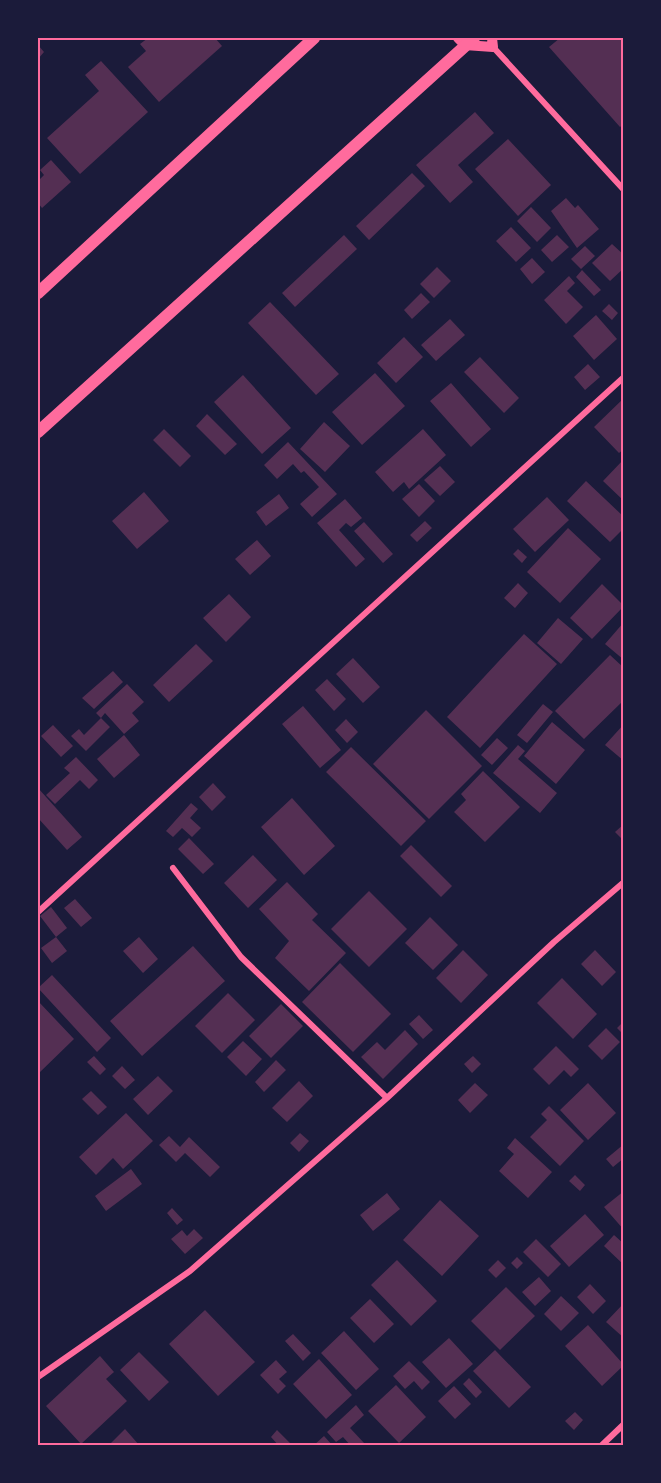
<svg xmlns="http://www.w3.org/2000/svg" width="661" height="1483" font-family="Rubik,sans-serif">
	<style>
		.building { fill: #542f53 }
		.lines { fill: none; stroke-linecap: round; stroke-linejoin: round }
		.minor { stroke: #ff6b9d; stroke-width: 6 }
		.tertiary { stroke: #ff6b9d; stroke-width: 10 }
		.secondary { stroke: #ff6b9d; stroke-width: 12 }
		.neatline { fill: none; stroke: #ff6b9d; stroke-width: 2 }
	</style>
	<rect width="100%" height="100%" fill="#1b1b3a"/>
	<path class="building" d="M148,38H215L222,46L159,102L128,67L146,51L140,44Z
		M560,38L624,39V124L620,127L549,47Z
		M38,45L44,52L38,59Z
		M101,61L148,112L80,174L47,138L99,91L85,75Z
		M475,112L494,133L458,165L473,182L450,203L416,165Z
		M508,139L551,185L518,216L475,169Z
		M51,160L71,182L42,208L38,203V181L44,175L40,170Z
		M412,173L425,186L369,240L356,226Z
		M566,198L575,208L578,205L599,229L577,248L551,211Z
		M531,207L551,228L537,242L517,221Z
		M511,227L531,248L516,262L496,241Z
		M344,235L357,249L295,307L282,293Z
		M557,235L569,247L552,262L541,250Z
		M612,244L624,255V268L610,281L592,263Z
		M585,246L595,256L581,269L571,259Z
		M532,258L545,272L532,284L520,269Z
		M437,267L451,281L434,298L420,284Z
		M582,270L601,290L594,296L576,277Z
		M569,276L575,283L567,291L583,307L566,324L544,300Z
		M421,293L430,302L412,319L404,310Z
		M270,302L339,374L316,395L248,323Z
		M609,304L618,313L612,320L602,311Z
		M596,315L617,339L594,360L573,336Z
		M450,319L465,335L436,361L421,345Z
		M404,337L423,357L396,383L377,363Z
		M480,357L519,398L504,413L464,372Z
		M588,364L600,377L585,390L574,377Z
		M375,373L405,406L362,445L332,412Z
		M243,375L291,428L262,454L214,402Z
		M451,383L491,429L471,447L430,401Z
		M624,398V449L619,453L594,427Z
		M207,414L237,444L225,455L196,426Z
		M324,422L350,446L325,472L300,449Z
		M164,429L191,456L180,467L153,440Z
		M423,429L446,455L409,489L404,482L393,492L375,472Z
		M288,442L337,494L312,517L300,504L319,487L304,471L301,473L293,464L277,479L264,465Z
		M624,459V501L603,481Z
		M440,466L455,482L440,496L424,480Z
		M586,481L624,517V528L610,542L567,501Z
		M419,484L435,501L419,517L402,499Z
		M144,492L169,521L137,549L112,521Z
		M279,494L289,508L266,526L256,512Z
		M547,497L569,520L535,552L513,529Z
		M345,499L362,518L351,527L346,523L339,530L365,559L356,567L317,523Z
		M425,521L432,528L417,542L410,535Z
		M364,522L393,554L383,563L354,531Z
		M568,528L601,559L560,603L527,572Z
		M257,540L271,556L250,575L235,559Z
		M518,549L527,557L522,563L513,554Z
		M518,583L528,593L515,608L504,598Z
		M602,584L624,606L592,639L570,618Z
		M229,594L251,617L226,642L203,618Z
		M558,618L583,639L561,664L537,643Z
		M624,622L623,645L624,660L605,644Z
		M524,634L557,664L480,748L447,717Z
		M196,644L213,661L169,702L153,685Z
		M610,655L624,668V700L584,739L555,711Z
		M353,658L380,687L363,703L336,674Z
		M113,671L123,682L94,709L82,698Z
		M327,679L346,699L334,711L315,690Z
		M127,684L144,702L132,713L139,721L124,734L105,713L101,718L96,713Z
		M543,704L553,712L527,743L517,735Z
		M303,706L341,750L320,768L282,724Z
		M426,710L482,766L429,819L373,764Z
		M101,718L110,727L86,751L71,736L79,729L84,735Z
		M346,719L358,732L347,743L335,730Z
		M552,722L585,750L556,784L524,756Z
		M624,724V761L605,745Z
		M53,725L73,746L61,757L41,736Z
		M124,735L140,755L114,778L97,759Z
		M497,738L508,748L492,765L481,755Z
		M518,745L525,751L518,759L557,793L540,813L493,773Z
		M351,747L426,821L401,846L326,772Z
		M76,757L98,780L89,789L80,780L55,804L46,795L70,773L64,768Z
		M483,771L520,807L485,842L454,812L466,800L461,794Z
		M213,783L226,797L212,811L199,797Z
		M38,788L82,837L67,850L38,818Z
		M292,798L335,846L304,875L261,827Z
		M191,803L198,809L190,818L201,828L192,837L182,828L173,837L166,831Z
		M624,824V841L615,832Z
		M189,838L214,864L203,874L178,849Z
		M411,845L452,886L441,897L400,856Z
		M253,855L277,880L248,908L224,883Z
		M287,882L318,914L312,920L346,953L309,991L275,958L289,941L259,909Z
		M369,891L407,929L369,967L331,929Z
		M75,899L92,918L81,927L64,908Z
		M51,907L67,928L56,937L40,916Z
		M430,917L458,945L433,970L405,943Z
		M56,937L67,951L52,963L41,948Z
		M139,937L158,959L143,973L123,951Z
		M193,946L225,981L142,1056L110,1021Z
		M463,950L488,975L461,1003L436,978Z
		M595,950L616,972L602,986L581,964Z
		M340,963L391,1014L353,1052L302,1002Z
		M52,975L111,1038L97,1052L38,988Z
		M562,978L597,1014L573,1039L537,1003Z
		M228,993L255,1020L222,1053L195,1026Z
		M38,1001L74,1039L38,1074Z
		M281,1004L303,1026L271,1058L249,1036Z
		M419,1015L433,1030L423,1039L409,1024Z
		M624,1021V1035L617,1028Z
		M606,1028L620,1042L602,1060L588,1046Z
		M405,1030L418,1044L383,1079L361,1057L377,1042L385,1050Z
		M243,1041L262,1059L246,1076L227,1057Z
		M556,1046L579,1069L571,1077L564,1070L549,1085L533,1069Z
		M94,1056L106,1069L100,1075L87,1062Z
		M473,1056L481,1064L472,1073L464,1064Z
		M276,1060L286,1070L264,1092L255,1082Z
		M122,1066L135,1080L125,1089L112,1076Z
		M158,1076L173,1091L148,1115L133,1099Z
		M299,1081L313,1096L287,1122L272,1108Z
		M475,1083L488,1095L470,1113L458,1100Z
		M588,1083L616,1113L588,1140L560,1110Z
		M91,1091L107,1107L98,1115L82,1099Z
		M549,1106L584,1141L560,1166L530,1137L547,1120L541,1114Z
		M126,1113L153,1141L123,1169L113,1158L96,1175L79,1157Z
		M300,1133L309,1141L299,1152L290,1143Z
		M169,1136L180,1147L189,1137L220,1167L210,1177L185,1153L176,1162L159,1145Z
		M515,1138L552,1172L528,1198L499,1171L514,1154L507,1148Z
		M624,1144V1158L613,1167L606,1159Z
		M131,1169L142,1184L106,1211L95,1196Z
		M575,1175L585,1185L580,1191L569,1181Z
		M624,1191V1230L604,1207Z
		M387,1193L400,1209L373,1231L360,1215Z
		M440,1200L479,1236L442,1276L403,1240Z
		M172,1208L183,1220L177,1225L167,1213Z
		M585,1214L604,1235L569,1267L550,1246Z
		M194,1229L203,1238L185,1254L171,1239L182,1230L187,1236Z
		M614,1235L624,1244V1265L604,1246Z
		M536,1239L561,1264L548,1277L523,1252Z
		M517,1257L523,1263L517,1269L511,1263Z
		M397,1260L437,1301L411,1326L371,1285Z
		M498,1260L506,1268L496,1278L488,1270Z
		M539,1277L551,1291L535,1306L522,1292Z
		M590,1284L606,1301L593,1314L577,1297Z
		M506,1287L535,1316L500,1350L471,1321Z
		M561,1296L579,1313L561,1331L544,1314Z
		M370,1299L394,1324L374,1343L350,1318Z
		M624,1303V1338L606,1322Z
		M205,1310L255,1362L218,1396L169,1344Z
		M588,1325L624,1365L602,1386L565,1346Z
		M344,1331L379,1369L356,1390L321,1353Z
		M293,1334L311,1353L303,1361L285,1341Z
		M449,1338L473,1364L446,1388L422,1362Z
		M495,1350L531,1387L509,1408L473,1371Z
		M139,1352L169,1382L149,1401L120,1370Z
		M100,1356L114,1372L106,1379L127,1401L81,1444L46,1406Z
		M319,1359L352,1395L326,1419L293,1384Z
		M276,1360L287,1372L279,1379L286,1386L278,1394L260,1375Z
		M409,1361L430,1382L422,1390L414,1381L405,1389L393,1376Z
		M469,1378L482,1392L476,1398L463,1384Z
		M396,1385L426,1417L399,1443L368,1411Z
		M454,1386L471,1404L455,1419L438,1401Z
		M356,1405L364,1415L350,1428L365,1444L351,1446L343,1437L336,1442L327,1432Z
		M575,1412L583,1420L574,1430L565,1421Z
		M125,1429L140,1446H108Z
		M277,1430L290,1443L287,1446H279L271,1437Z
		M324,1436L333,1446H313Z"/>
	<g class="lines">
		<path class="minor" d="M493,47L624,190
			M173,868L241,957L387,1098
			M38,912L624,377
			M38,1377L190,1271L387,1098L554,942L624,882
			M601,1446L624,1424"/>
		<path class="tertiary" d="M458,38L465,45L493,47L492,38"/>
		<path class="secondary" d="M38,293L314,38
			M38,432L474,38"/>
	</g>
	<rect width="661" height="1483" fill="none" stroke="#1b1b3a" stroke-width="78"/>
	<rect x="39" y="39" width="583" height="1405" class="neatline"/>
</svg>
